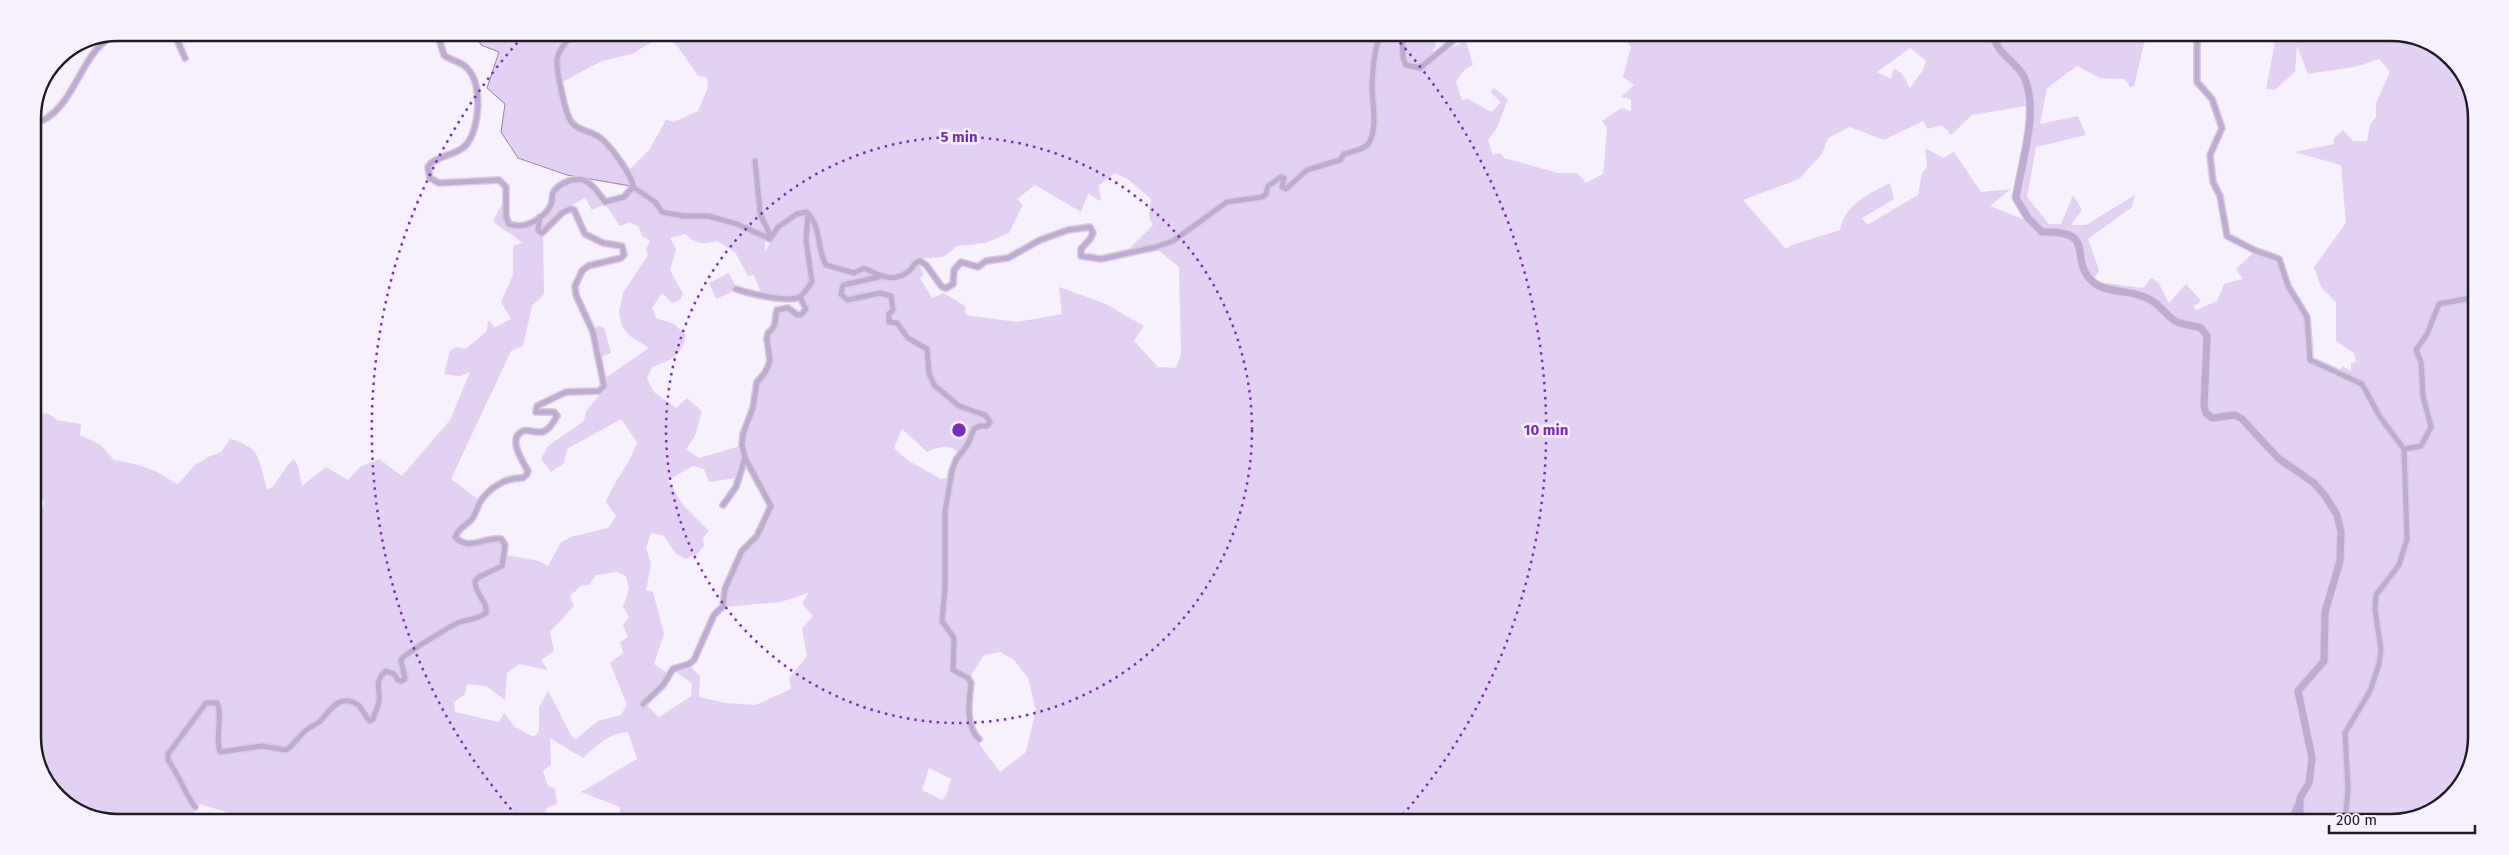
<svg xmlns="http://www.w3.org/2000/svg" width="2509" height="855" font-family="'Fira Sans',sans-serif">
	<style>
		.green { fill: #e2d1f3; fill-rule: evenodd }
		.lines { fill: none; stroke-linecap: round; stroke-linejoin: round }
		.stream { stroke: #9884aa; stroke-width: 1 }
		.minor-casing { stroke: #d4ceda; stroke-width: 8 }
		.tertiary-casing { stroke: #d4ceda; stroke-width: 9 }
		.minor { stroke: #c0aad3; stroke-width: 5 }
		.tertiary { stroke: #c0aad3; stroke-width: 7 }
		.ring { fill: none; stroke: #7b2cbf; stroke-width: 2.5; stroke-dasharray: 2.5 5 }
		.rim { fill: none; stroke: #1f1b23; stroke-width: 2.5 }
		.centre { fill: #7b2cbf; stroke: #f7f0fd; stroke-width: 2.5 }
		.ring-label { font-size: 15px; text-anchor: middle; font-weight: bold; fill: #7b2cbf; stroke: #f7f0fd; stroke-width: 5; stroke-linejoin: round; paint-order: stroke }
	</style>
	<rect width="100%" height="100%" fill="#f7f0fd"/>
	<path class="green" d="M475,33H560L568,38L556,59L569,123C578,128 588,132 597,138C607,145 629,175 631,187L567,175L518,158L501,132L505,104L487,88L499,52L481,45Z
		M576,33L1378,35L1373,53L1370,86L1372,127L1368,142L1339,158L1306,168L1285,188L1286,177L1281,175L1267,185L1261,195L1227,201L1172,240L1126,252L1153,225C1147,218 1149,208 1151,199L1129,180L1115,173L1099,185L1101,201L1088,194L1081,212L1035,185L1017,199L1023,205L1009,233L985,243L957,246L943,257L917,259L909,269L895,276L880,275L872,270L854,271L828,263C817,246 824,223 806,210L772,232L761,212L757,164L758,212L768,231V237L738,222L664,211L635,186L628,171L649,150L666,120L674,122L698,111L708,87L707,77L698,76L678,47L665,34L632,54L602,61L562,82C557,60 562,50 576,33Z
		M1382,35H1401V59L1404,66L1420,70L1447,49L1460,44L1462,35H1464L1473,65L1465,69L1456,82L1462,100L1468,99L1492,112L1501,102L1490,92L1494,88L1508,99L1497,128L1488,140L1493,155L1500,153L1504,158L1558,173H1577L1586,183L1603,174L1607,128L1602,121L1621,108L1631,111V99L1621,97L1634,85L1623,77L1631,47L1622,35L1991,36C1994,52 2006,56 2015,67C2024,79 2025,92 2026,106L1972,115L1951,135L1942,125L1927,129L1923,121L1884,140L1850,127L1828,138L1822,154L1799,179L1743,200L1786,249L1792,245L1840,230C1845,204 1869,194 1890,183L1894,199L1862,218L1867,225L1918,195L1922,173L1927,167L1925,148L1943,158L1954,152L1981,192L2011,189L1990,206L2025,220L2041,235L2063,234L2070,238L2077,246L2082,275L2095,287L2154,303L2175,325L2199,330L2204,337L2201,407L2204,415L2211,421L2235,418C2251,427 2261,446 2275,459C2291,472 2309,480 2323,497C2352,533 2332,571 2323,610C2320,625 2323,644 2322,660L2295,690L2310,762L2307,782L2297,797L2288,822L620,819V807L581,792L637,759L628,732C610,733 595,746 583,758L550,738L551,765L543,771L548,786L555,788L557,804L548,807L541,819L236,818L237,815L199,804L197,808C186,792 181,774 170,760V754L207,705L216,704L218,707L216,747L218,753L224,755L262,748L286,752L309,730L323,721L332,709L344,703L358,707L365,719L370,723L375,720C376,714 379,709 380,704C383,692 374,682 386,673L393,675L397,682L403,683L407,680L403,660L406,655L436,639L449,629L483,618L488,614C489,602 476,594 477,582L503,567L507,555L539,561L548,566L561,542L571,537L608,528L616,516L606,502C614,480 630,465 637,442L621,419L567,449L564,463L551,472L541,459L548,446L584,421L586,411L606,387L605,378L649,348L630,336L622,327L619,312L623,293L648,255L646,250L650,240L642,236L639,227L630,222L620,226L605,204L592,210L585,198L560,211L541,231C540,215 548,216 553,204C554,201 554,196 556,193C573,166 592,189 605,203L625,198L633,190L654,203L661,214C677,219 692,215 707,218C728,221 746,231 765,241V251C776,236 786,215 806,214L805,240L810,282C792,304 787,297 761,293L754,275L748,276L735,252L717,241C702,245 697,244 685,234L670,238L676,249L670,270L683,294L680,300L672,303L662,293L652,308L656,318L674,324L686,335C682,356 670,361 652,367L647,378L654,392L676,408L687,398L702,411L695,436L686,449L699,458L740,446L743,458L736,478L709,482L704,469L693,466L668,480L683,505L709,531L703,538L704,546L697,554L686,559L676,554L663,535L651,533L646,548L651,564L646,590L653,592L664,634L654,664L667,673L662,684L640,705L646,704L659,717L691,696L692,683L674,671L690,666L700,676L699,697L726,703L756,705L791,689L789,678L807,656L802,629L813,616L802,604L808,593L781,602L724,607L727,590L744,552L758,537L773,506L747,458L743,445L745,435L755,408L758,383L767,373L771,361L769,339L778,324V311L787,310L796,317H802L808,309L802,297L814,283L808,240L810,218L814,224L819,255L825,266L854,275L864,269L875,276L843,283L839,290L842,299C856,308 874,290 890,297L891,309L888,313V322L896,324L900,332L925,350L927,373L932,386L958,407L987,418L986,424C971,424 968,442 958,452C949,443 938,447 927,452L902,429L894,448L909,461L941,479L949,477L943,512V587L940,621L941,624L951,634L952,671L963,676L970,683L967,698L969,730L1000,772L1026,752L1036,710L1028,678L1014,660L1000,652L984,655L970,677L958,671L954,666L955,633L944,620C948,569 940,513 956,463C960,451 971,443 976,430L988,428L992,422L990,417L960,404L935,384L931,373L929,348L903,331L898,322L890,320V314L895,310L892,295L880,291L847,298L843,293V288L879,279L896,280L911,272L918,263L924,274L920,278L932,298L944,293L965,306L966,315L1017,322L1062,314L1059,287L1106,304L1144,326L1134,341L1158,367L1176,368L1181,355L1179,267L1157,249C1184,240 1202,219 1226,205C1243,197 1262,209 1269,187L1282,179L1280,187L1282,191H1286L1308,171L1341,161L1345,156C1353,154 1364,152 1369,145C1380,132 1374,101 1374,84C1375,68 1376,51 1382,35ZM1910,48L1926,61L1923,70L1910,88L1902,74L1894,68L1891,79L1877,72ZM617,572L626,576L629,589L623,607L629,617L623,625L628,637L620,642L623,653L610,663L627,705L621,715L598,721L576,739L572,737L548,691L539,707V731L534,737L515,727L504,713L499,722L455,712L454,702L465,694L467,684L486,686L505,700L507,673L519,664L548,670L541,660L554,651L550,632L574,606L570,596L581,586L589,585L596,575ZM929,768L951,779L946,796L942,800L922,790Z
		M1404,35H1433L1436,47L1433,50V56L1420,66L1407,64Z
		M1997,36H2146L2134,86L2130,87L2125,79L2100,78L2077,66L2047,88L2040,124L2078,116L2086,135L2036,147L2027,197L2049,224H2061L2073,195L2082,210L2071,225H2086L2135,195L2132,207L2088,239L2099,270L2094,279C2070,257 2102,228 2043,229L2030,217L2019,198L2032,127L2024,71L2001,46Z
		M2276,37H2418L2459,66L2476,113L2475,297L2444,302L2416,350L2421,362L2423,396L2431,427L2421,446L2404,449L2381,416L2365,384L2339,372L2342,366L2351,371V363L2356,362L2354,353L2336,341V302L2321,287L2314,267L2346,223L2341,165L2294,152L2334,144V138L2343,130L2353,141H2367L2370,125L2376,117V103L2390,72L2379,59L2359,66L2308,74L2297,46L2295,72L2275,90L2266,89Z
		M505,188L508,225C520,231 526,227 538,221L537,233L543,235L544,294L532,306L523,346L511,351L451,479L479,500L469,519L455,531L454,538C469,553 482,541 500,541L503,545L500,565L473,581C473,593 485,600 484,612L447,626L435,636L404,652L399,660L404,679L386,669C371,679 379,687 377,702C376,707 373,713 372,718L360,704L336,702L329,706L321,719L286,748L262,744L224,751L219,747C222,734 220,720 221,706L218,701H210L167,753L185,796L194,810L192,818H91L50,789L33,742V520L36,519L45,502L33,493V412L49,414L57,420L81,424L80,435L101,445L114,460C128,462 144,466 157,472C164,475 170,481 178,484L194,466L208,457L221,452L230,439C262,448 258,459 267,489L271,488C280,479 285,466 294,459L298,466L302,486L326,467L348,480L360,467L379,459L402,476L450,420L470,372L460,376L444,374L450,351L456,347L466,349L487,331L488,320L495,327L511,319L501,302L513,275V246L522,243C513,233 502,231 493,221L503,202Z
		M2254,252L2277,260L2292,298L2306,317L2308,361L2360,385L2395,441L2402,449L2406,539L2397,564L2377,590L2380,650L2377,663L2369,690L2343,733L2346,776L2343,822H2303V799L2312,784L2316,762L2301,697L2302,689L2327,662L2328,613L2343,562L2344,532L2340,514L2316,481L2280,455L2244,416L2236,412L2213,415L2208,412L2210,335L2203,326L2178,319L2156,298L2098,282L2143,288L2151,278L2158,282L2169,303L2186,284L2201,301L2194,306L2196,310L2217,301L2224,284L2243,279L2236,269Z
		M729,273L736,287L734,291L716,299L709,283Z
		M2475,299L2472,764C2465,774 2451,799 2442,805C2425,816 2365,829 2347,819L2350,775L2347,734L2380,665L2378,596L2400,566L2409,540L2406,451L2423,447L2433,427L2418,350L2441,306Z
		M599,326L604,328L611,353L600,357L593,328Z"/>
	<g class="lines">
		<path class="stream" d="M475,33L481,45L499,52L487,88L505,104L501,132L518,158L567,175L631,186"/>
		<g class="minor-casing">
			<path id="minor" d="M177,33L178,42L185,58
				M437,33L444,55C451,61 461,61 467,68C483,84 480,129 466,145C457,155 441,155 431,163L428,167L430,178L439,183L499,180L506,187V217L509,224C524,230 544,219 551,205C553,201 552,197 553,193C559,183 577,175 587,182C594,186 600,195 605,202L624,197L633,187C633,176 609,144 599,137C590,131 579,131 572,123C565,115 556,70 557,59C559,49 567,41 574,33
				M1402,35L1403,58L1406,65L1420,68L1454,40L1455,35
				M2197,37V82L2212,99L2222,128L2210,155L2213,182L2220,196L2227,236L2254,250L2279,259L2288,286L2307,317L2310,360L2362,384L2380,417L2404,449L2407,539L2399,565L2376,595L2375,609L2381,650L2379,664L2370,691L2345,733L2348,788L2345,822
				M33,124C78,113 78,45 121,33
				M755,161L760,212C762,223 770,228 770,239
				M633,187L655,202L662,212L683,216H708L737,224L770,239L778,227L797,214L806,212C822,225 816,248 826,265L854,273L864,268C879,275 893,284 909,271C914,267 913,262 920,261L926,265L942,287L946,288L953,284L954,270L961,262L978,267L986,261L1008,258L1040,240L1068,230L1090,227L1093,233L1090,239L1081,249V256L1101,259L1156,247L1173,241L1227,202L1262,197L1266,194L1268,186L1281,177L1284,178L1282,187L1286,189L1307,170L1340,160L1344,154C1351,152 1364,150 1369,143C1378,127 1372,103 1372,85C1373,68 1374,51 1380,35
				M879,277L843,285L841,294L847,300L880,293L891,296L893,310L889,314V322L897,323L908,338L927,349L929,373L934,385L959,406L985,415L990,422L987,426H980L974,429L968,444L956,460L952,471L945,512V587L942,621L954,638L953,670L968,678L971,683C969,700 965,727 979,739
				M736,289C747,293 789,303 799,297C804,295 808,287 812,282L806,240L808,214
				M2404,449L2421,446L2431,427L2423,396L2421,362L2416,350L2427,334L2439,304L2475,297
				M723,505L736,487L745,458
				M643,704L663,685L673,669L689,664L694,660L714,615L723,606L725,589L742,551L757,536L771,506L745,458L742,445L743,434L753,408L757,382L765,373L770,361L767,339L768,333C778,326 774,320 777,310L788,308L797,315H801L806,309L800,297
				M195,807C184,792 179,775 168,760V754L206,703H217C223,713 215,740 220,752L262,746L286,750C295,744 300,734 309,728C313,725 319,724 322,719C331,709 341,693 358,705C363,709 365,717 370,721L373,719C374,713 378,708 379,702C381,689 373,681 386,671L394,674L398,680L402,681L405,679L401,660C404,654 452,625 460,622C469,619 479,619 486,613C488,601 474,593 475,581L479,577L502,566L505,545L501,539C483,537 470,552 455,537C458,528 465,526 471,520C475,515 477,508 480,502C489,488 506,477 523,478L527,474L528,471C523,462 508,440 521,432C527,428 534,433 540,432C548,432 553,423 557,416L554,412H536L537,406L566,392L599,391L604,386L593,332L576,295L575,286L582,271L588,266L621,258L624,255L622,246L603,243L585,234L574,210L570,209L562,213L542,233L538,230L540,217
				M2290,822L2299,801"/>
		</g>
		<g class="tertiary-casing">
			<path id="tertiary" d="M1994,36C1997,55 2018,62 2025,79C2039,113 2021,164 2016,198L2028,218L2042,232C2100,230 2066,259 2094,283C2105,291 2122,291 2135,294C2161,301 2157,308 2175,321C2181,325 2194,325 2201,328L2207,336L2204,406L2206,413L2212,418L2235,415L2242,419L2278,458L2314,483L2326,497L2337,515L2341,532L2340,561L2325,612L2324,661L2298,691L2312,758L2309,783L2300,798V822"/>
		</g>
		<use href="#minor" class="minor"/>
		<use href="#tertiary" class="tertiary"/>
	</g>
	<g class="ring">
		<circle cx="959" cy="430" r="293"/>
		<path d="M516 815A587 587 0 0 1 526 33M1395 37A587 587 0 0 1 1399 819"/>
	</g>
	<path d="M0 0H2509V855H0ZM118 41H2391A77 77 0 0 1 2468 118V737A77 77 0 0 1 2391 814H118A77 77 0 0 1 41 737V118A77 77 0 0 1 118 41Z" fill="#f7f0fd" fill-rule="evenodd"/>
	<path class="rim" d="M118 41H2391A77 77 0 0 1 2468 118V737A77 77 0 0 1 2391 814H118A77 77 0 0 1 41 737V118A77 77 0 0 1 118 41Z"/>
	<circle cx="959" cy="430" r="8" class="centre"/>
	<g class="ring-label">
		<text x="959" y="142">5 min</text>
		<text x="1546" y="435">10 min</text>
	</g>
	<path d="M2329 825v8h146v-8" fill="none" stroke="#1f1b23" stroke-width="2.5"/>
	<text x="2336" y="825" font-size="15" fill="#1f1b23" stroke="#f7f0fd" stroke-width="4" paint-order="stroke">200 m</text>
</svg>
